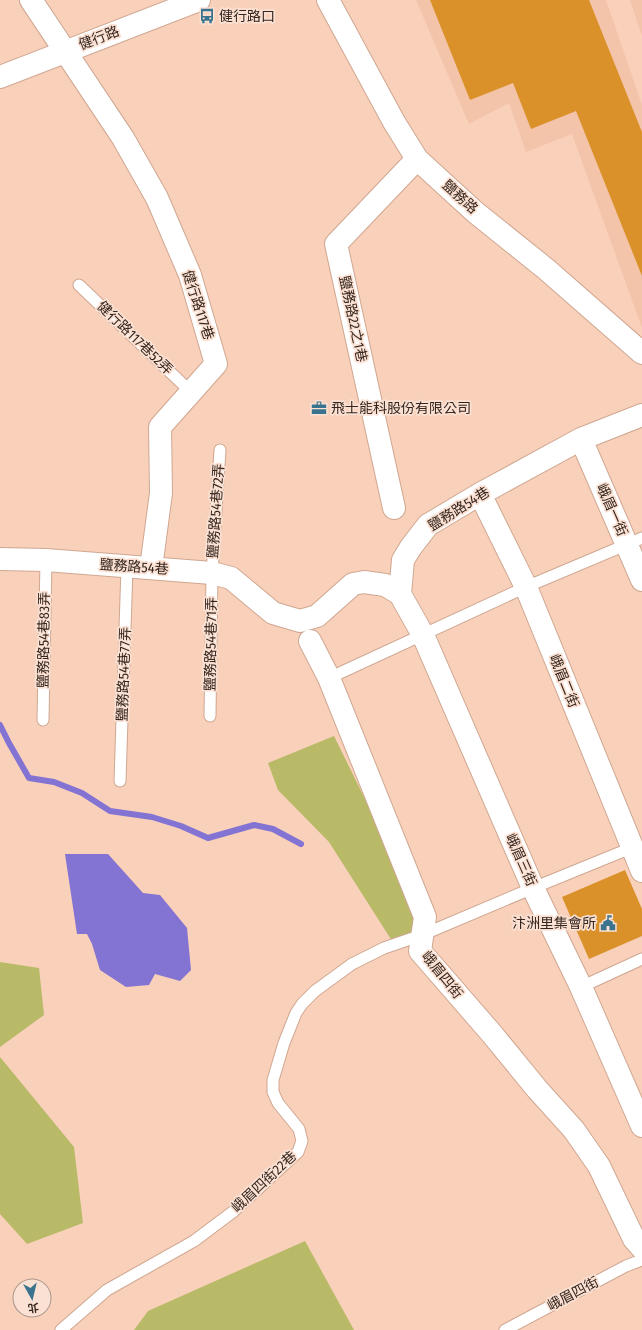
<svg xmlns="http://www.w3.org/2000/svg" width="642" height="1330" font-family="'Fira Sans Condensed','Noto Sans TC',sans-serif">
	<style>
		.built { fill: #f3c4aa }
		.green { fill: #b8ba67 }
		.water { fill: #8373d3 }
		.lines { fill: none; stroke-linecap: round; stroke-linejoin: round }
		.stream { stroke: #8373d3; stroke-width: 6 }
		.building { fill: #db9129 }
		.lane-casing { stroke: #cfa792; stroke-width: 13 }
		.street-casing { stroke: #cfa792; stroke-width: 24 }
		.lane { stroke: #fff; stroke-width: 11 }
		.street { stroke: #fff; stroke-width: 22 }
		.labels { text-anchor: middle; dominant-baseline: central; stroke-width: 3.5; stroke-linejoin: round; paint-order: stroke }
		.poi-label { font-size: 14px; fill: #35251d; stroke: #fae1d3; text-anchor: start }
		.street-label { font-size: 14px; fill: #35251d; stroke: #fae1d3 }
	</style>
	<rect width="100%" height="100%" fill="#f9d0b9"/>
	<path class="built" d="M416,0H606L642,105V328L572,134L526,152L509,103L469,124Z
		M630,0H642V36Z"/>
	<path class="green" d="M334,736L427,925L394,944L329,842L278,790L268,763Z
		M0,962L39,968L44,1015L0,1047Z
		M0,1057L74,1147L83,1223L27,1244L0,1214Z
		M305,1241L354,1330H134L148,1311Z"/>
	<path class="water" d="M65,854H108L143,893L160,895L187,928L191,970L180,981L155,974L149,985L126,987L100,970L92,944L87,934H77Z"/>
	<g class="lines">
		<path class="stream" d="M0,725L9,743L29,778L54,782L82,793L110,811L152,817L181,826L208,838L254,825L273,829L301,844"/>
	</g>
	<path class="building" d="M430,0H589L642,132V276L576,111L531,129L513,83L470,100Z
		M625,870L642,909V936L589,959L562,897Z"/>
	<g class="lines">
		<g class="lane-casing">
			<path id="lane" d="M79,285L191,392
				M329,678L526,587L642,538
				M210,716L212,573L220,450
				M43,720L46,560
				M120,781L127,567
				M581,987L642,959
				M61,1330L107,1290L194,1241L234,1211L298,1152L302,1141L299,1129L278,1103L273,1092V1080L284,1043L296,1013L302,1004L315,991L352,964L384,948L422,935L533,888L636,846
				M505,1330L626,1266L642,1260"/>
		</g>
		<g class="street-casing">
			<path id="street" d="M31,0L123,138L157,198L190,275L216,364L160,427L161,493L151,568
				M328,0L394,122L417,159L475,212L546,269L642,353
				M0,77L199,0
				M581,439L642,580
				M480,494L526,587L642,871
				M394,508L336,244L417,159
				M0,559L46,560L212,573L231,578L273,613L300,621L317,616L353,584L364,582L385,585L400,594L403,560L411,547L428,525L480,494L581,439L642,415
				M400,594L423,635L533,888L581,987L642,1126
				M310,641L329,678L425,917L420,951L492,1034L537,1089L574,1130L599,1166L634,1239L642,1248"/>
		</g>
		<use href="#lane" class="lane"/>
		<use href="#street" class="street"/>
	</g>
	<defs>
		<g id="bus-bare" transform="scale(1.2)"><path d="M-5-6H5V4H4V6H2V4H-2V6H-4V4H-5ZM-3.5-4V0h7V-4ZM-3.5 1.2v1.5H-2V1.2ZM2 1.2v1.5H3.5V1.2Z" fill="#3a738d" stroke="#fae1d3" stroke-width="2.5" paint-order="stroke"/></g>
		<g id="office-bare" transform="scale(1.2)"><path d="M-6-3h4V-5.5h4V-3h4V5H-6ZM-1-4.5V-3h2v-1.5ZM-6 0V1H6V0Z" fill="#3a738d" stroke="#fae1d3" stroke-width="2.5" paint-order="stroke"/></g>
		<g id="civic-bare" transform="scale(1.2)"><path d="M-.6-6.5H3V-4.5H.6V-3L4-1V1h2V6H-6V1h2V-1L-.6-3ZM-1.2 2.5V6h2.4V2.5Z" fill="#3a738d" stroke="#fae1d3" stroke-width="2.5" paint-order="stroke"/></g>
	</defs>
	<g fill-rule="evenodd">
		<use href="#bus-bare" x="207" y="16"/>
		<use href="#office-bare" x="319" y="408"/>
		<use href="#civic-bare" x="608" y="923"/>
	</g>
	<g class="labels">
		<g class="poi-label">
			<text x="219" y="16">健行路口</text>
			<text x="331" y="408">飛士能科股份有限公司</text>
			<text x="596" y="923" text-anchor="end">汴洲里集會所</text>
		</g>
		<g class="street-label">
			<text transform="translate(99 38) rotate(-21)">健行路</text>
			<text transform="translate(460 197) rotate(42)">鹽務路</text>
			<text transform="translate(198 305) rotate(72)">健行路117巷</text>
			<text transform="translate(353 319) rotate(78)">鹽務路22之1巷</text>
			<text transform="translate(135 338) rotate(44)">健行路117巷52弄</text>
			<text transform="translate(459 509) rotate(-32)">鹽務路54巷</text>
			<text transform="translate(612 510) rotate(66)">峨眉一街</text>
			<text transform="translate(216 511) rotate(-86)">鹽務路54巷72弄</text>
			<text transform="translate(134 567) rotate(4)">鹽務路54巷</text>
			<text transform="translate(44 640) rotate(-89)">鹽務路54巷83弄</text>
			<text transform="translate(211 644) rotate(-89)">鹽務路54巷71弄</text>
			<text transform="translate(124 674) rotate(-88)">鹽務路54巷77弄</text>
			<text transform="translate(564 681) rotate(68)">峨眉二街</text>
			<text transform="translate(521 860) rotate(66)">峨眉三街</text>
			<text transform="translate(442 975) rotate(51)">峨眉四街</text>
			<text transform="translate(264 1182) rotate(-43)">峨眉四街22巷</text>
			<text transform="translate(573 1294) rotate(-28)">峨眉四街</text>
		</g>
	</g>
	<g transform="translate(32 1298) rotate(172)"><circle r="19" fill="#fae1d3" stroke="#ab968a"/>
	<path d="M0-3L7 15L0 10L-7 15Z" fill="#3a738d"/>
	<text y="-6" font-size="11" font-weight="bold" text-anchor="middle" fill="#35251d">北</text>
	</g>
</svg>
